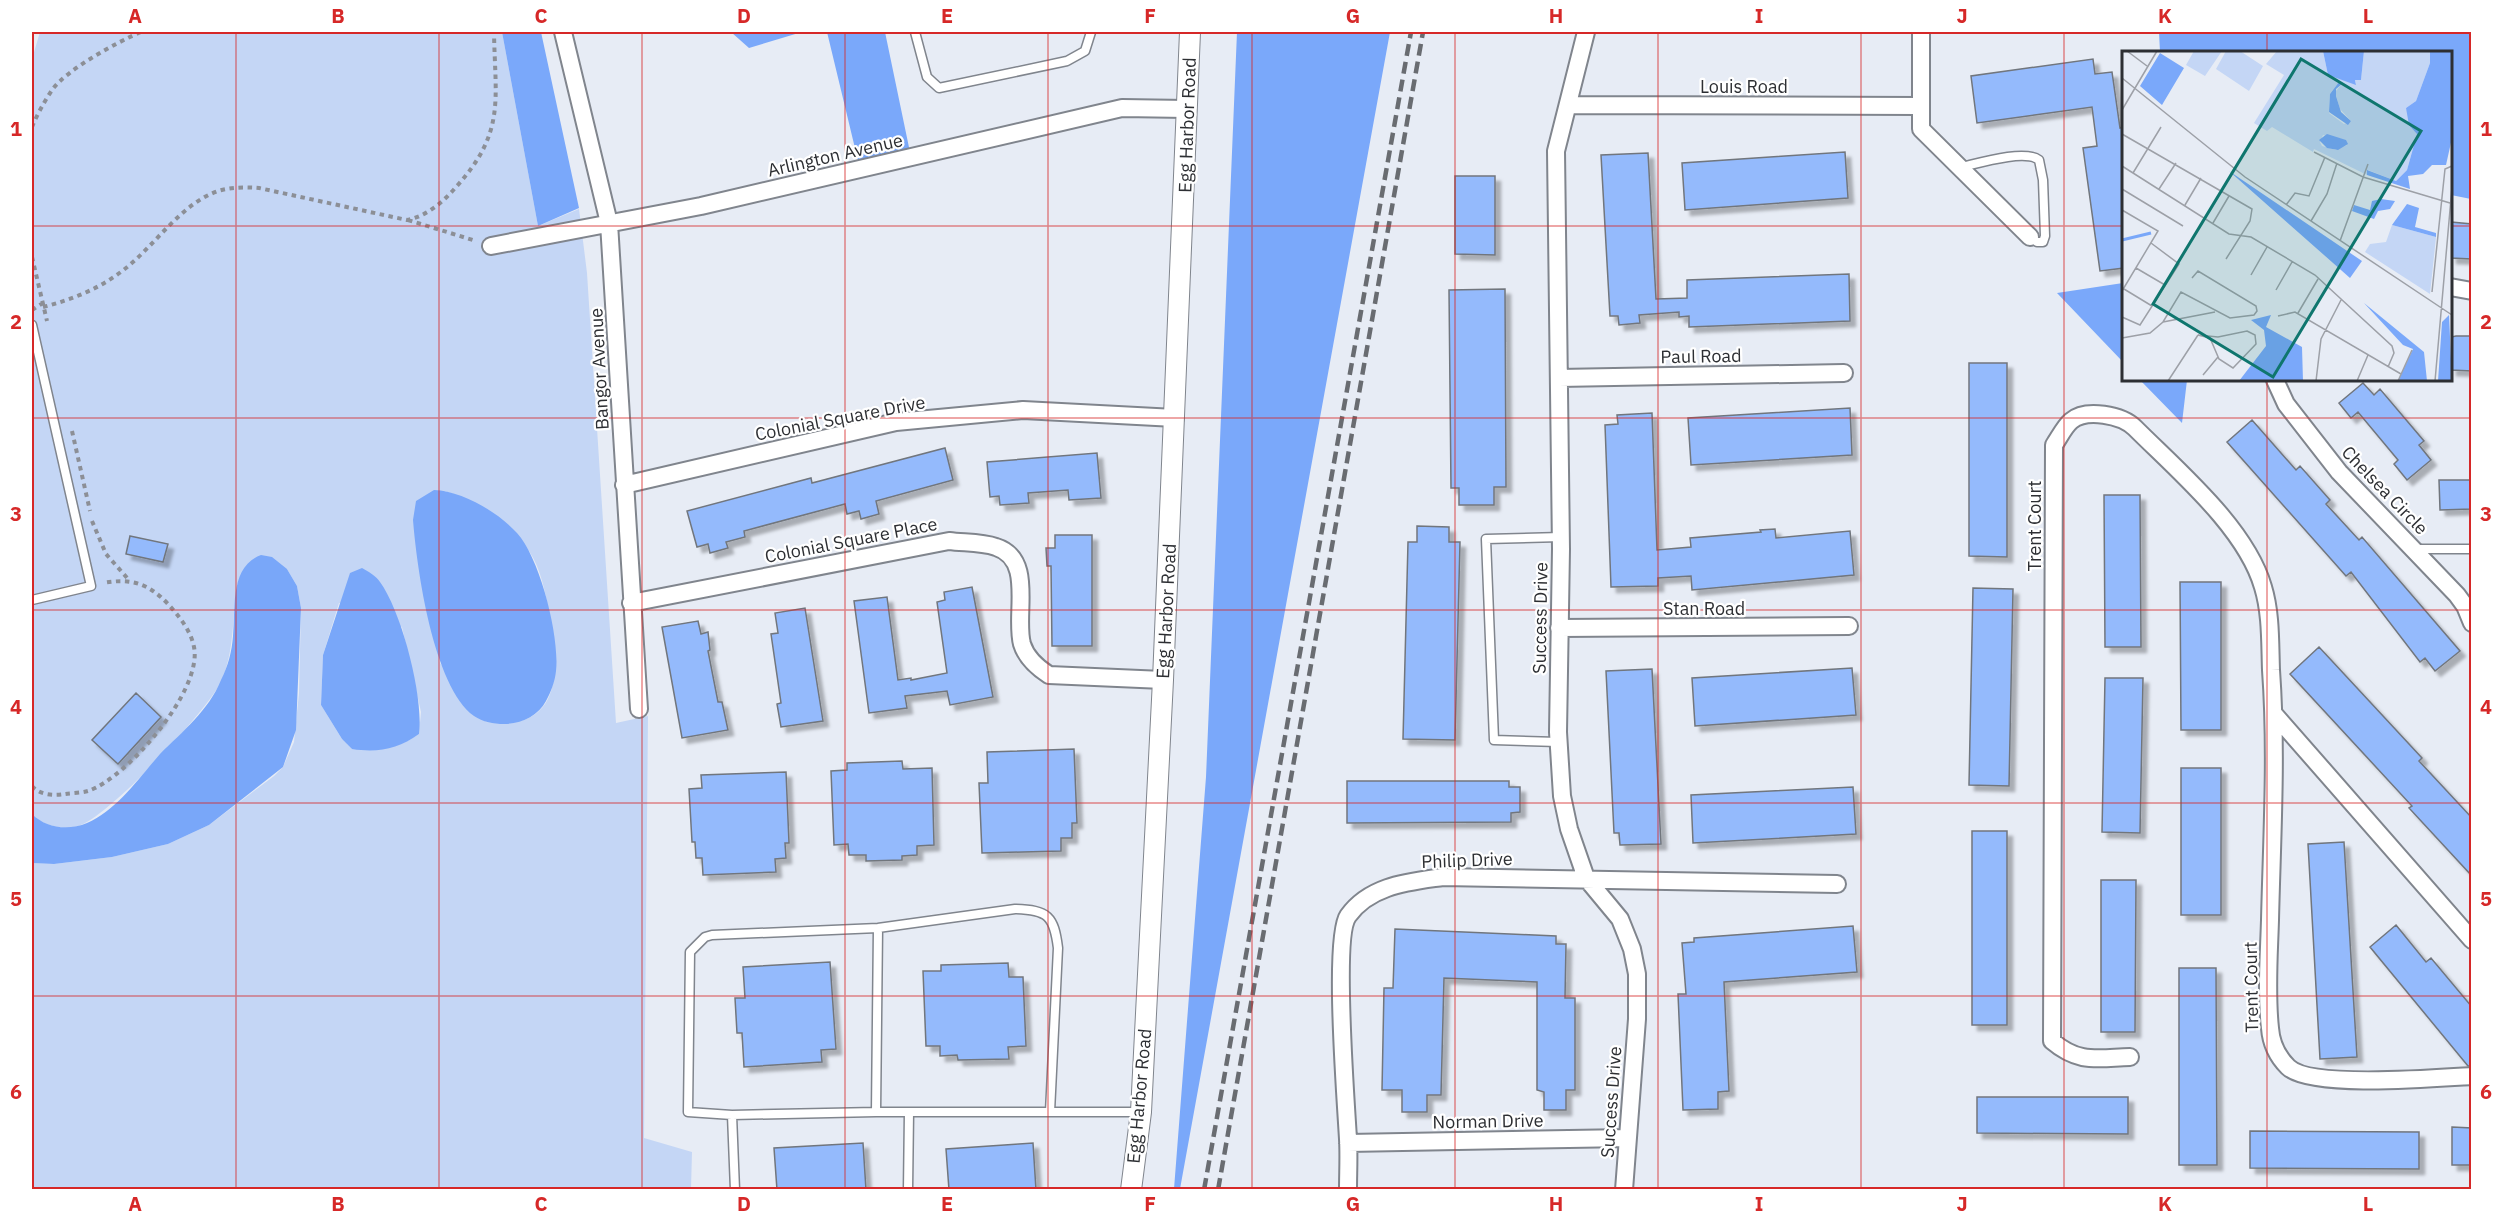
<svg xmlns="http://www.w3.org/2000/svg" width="2503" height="1221" font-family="'IBM Plex Sans',sans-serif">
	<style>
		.green { fill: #c4d6f5; fill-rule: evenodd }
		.forest { fill: #7aa8fa }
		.water { fill: #79a7f9 }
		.building { fill: #94bafc; stroke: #71767d; stroke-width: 1.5; filter: url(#shadow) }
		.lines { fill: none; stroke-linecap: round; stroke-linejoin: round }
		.service-casing { stroke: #80858d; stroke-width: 11 }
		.minor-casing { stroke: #80858d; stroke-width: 20 }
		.tertiary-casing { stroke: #80858d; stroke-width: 22 }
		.path { stroke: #8c8f96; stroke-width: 4; stroke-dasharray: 4.5 4.5; stroke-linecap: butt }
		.service { stroke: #fff; stroke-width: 8 }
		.minor { stroke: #fff; stroke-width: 16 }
		.tertiary { stroke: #fff; stroke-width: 20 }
		.rail { stroke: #696c71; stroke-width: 4.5; stroke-dasharray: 12 6; stroke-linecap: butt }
		.grid { fill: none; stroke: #d62828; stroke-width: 1.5; stroke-opacity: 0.55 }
		.labels { text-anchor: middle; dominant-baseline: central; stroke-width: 4.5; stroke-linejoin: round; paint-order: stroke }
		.street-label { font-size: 18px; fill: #2d2f33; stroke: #fff }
		.inset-river { fill: none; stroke: #79a7f9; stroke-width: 3 }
		.inset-road { fill: none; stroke: #9da0a7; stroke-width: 1.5 }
		.view { fill: #0f766e; fill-opacity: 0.15; stroke: #0f766e; stroke-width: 3 }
		.inset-edge { fill: none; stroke: #2d2f33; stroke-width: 3 }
		.neatline { fill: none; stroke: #d62828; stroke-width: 2 }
		.grid-label { font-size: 20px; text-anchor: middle; font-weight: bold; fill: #d62828 }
	</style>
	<defs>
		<filter id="shadow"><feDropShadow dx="5.5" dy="5.5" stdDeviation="1.5" flood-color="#0004"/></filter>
	</defs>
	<rect width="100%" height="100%" fill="#e7ecf5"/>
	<path class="green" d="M40,32H502L538,226L579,209L587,273L616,723L648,716L644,1138L692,1152L691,1189H32V863L54,864L112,857L168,844L209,825L274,776L283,767L294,742L299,693L301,608L297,586L287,569L237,584C232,617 235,648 222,680C210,708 107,819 78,826C61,830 44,826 32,814V59ZM445,491C473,500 488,513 509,532C516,538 525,544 529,551C541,569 545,592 549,612C560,667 564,733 486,722L440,663L421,573ZM339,603L402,627L421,712L419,734C396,750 380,749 352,749L342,739L321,705L323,655Z"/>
	<path class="forest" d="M502,32H541L579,208L538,226Z
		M731,32H802L749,48Z
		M827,32H885L911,157L860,169Z
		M1237,32H1390L1180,1189H1174L1206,777Z
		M2159,32H2471V199L2451,195L2450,52H2160Z
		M2123,283H2124L2123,362L2057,293Z
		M2140,380H2187L2182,423Z"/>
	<path class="water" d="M434,490C462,491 498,512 517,533C540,558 560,637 556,671C555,681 551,692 546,701C538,716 521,724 504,724C493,724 483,722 474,716C433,686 417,569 413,520L416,501Z
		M261,555L272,557L287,569L297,586L301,608L296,730L283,767L209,825L168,844L112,857L54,864L32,863V814C46,828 68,831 87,823C117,810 139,778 160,754C182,732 209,710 221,680C228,666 232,651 233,636C236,609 229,567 261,555Z
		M362,568C369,572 376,576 380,582C402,612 424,698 419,734C398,749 378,753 352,749L342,739L321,705L323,655L350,573Z"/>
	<path class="building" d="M2093,59L2095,74L2112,72L2120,128L2124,127V268L2100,271L2083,148L2097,146L2092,107L1977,123L1971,76Z
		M1845,152L1848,198L1685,210L1682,163Z
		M1648,153L1656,299L1687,298V280L1849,274L1850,321L1689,327V316L1679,317V312L1639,315L1640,323L1619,325L1618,316H1610L1601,155Z
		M1455,176H1495V255L1455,254Z
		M2451,222L2472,224V259L2451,258Z
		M1505,289L1506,487H1494V505H1459V488H1451L1449,290Z
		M2456,336H2472V371L2451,370V337Z
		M1969,363H2007V557L1969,556Z
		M2363,383L2374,395L2380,389L2424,441L2419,445L2431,460L2407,480L2394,464L2398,460L2358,412L2351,418L2339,403Z
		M1850,408L1852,455L1691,465L1688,418Z
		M1652,413L1657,550L1691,547L1690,538L1761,532L1760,530L1775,529L1776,538L1850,531L1854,575L1692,590L1691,576L1658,578V586L1611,587L1605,425L1618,424L1617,415Z
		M2252,420L2296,470L2300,466L2330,500L2326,504L2359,540L2362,537L2460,651L2435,671L2425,658L2420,662L2351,572L2346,576L2227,442Z
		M945,448L953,480L876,501L879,514L861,519L859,511L847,514L845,504L744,531L745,537L726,542L728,548L710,553L708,544L697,547L687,511L811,478L812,483Z
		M1097,453L1101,498L1069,500L1068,490L1028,493L1029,503L1000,505L999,496L990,497L987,462Z
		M2439,480H2472V509L2440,510Z
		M2104,495H2140L2141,647H2105Z
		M1417,526L1449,527V542H1460L1455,740L1403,739L1408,542H1417Z
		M1055,535H1092V646H1052L1051,566H1047L1046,548H1055Z
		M130,536L168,544L163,562L126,554Z
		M2180,582H2221V730H2181Z
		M972,587L993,697L950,705L947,691L905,696L907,708L869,713L854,601L887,597L898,680L911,678V680L947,673L937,602L945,600L944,592Z
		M1973,588L2013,589L2009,786L1969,785Z
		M805,608L823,721L781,727L777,704L781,703L771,634L778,633L775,613Z
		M698,621L701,634L708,632L710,650L708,651L718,702H722L728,730L682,738L662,627Z
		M2319,647L2422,758L2419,761L2472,818V876L2409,808L2412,806L2290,674Z
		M1852,668L1856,715L1695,726L1692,678Z
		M1652,669L1661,844L1620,845L1619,833H1614L1606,671Z
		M2105,678H2143L2140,833L2102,832Z
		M136,693L161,717L118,764L92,740Z
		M1074,749L1077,823H1072V838H1061V851L982,853L979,783H988L987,752Z
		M902,761L903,769L932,768L934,845L917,846V855L902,856V860L866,861V855H849L848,844L834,845L831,771L847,770V763Z
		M2181,768H2221V915H2181Z
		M786,772L789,843H785L786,858L775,859L776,872L703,875L702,858H696L695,842H692L689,789L702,788L701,775Z
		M1347,781H1509V787H1520V812L1511,813V822L1347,823Z
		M1853,787L1856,834L1693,843L1691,795Z
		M1972,831H2007V1025H1972Z
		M2344,842L2357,1057L2320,1059L2308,844Z
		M2101,880H2136L2135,1032H2101Z
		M2396,925L2426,962L2431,958L2472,1007V1066H2468L2370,947Z
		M1853,926L1857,972L1724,982L1729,1091L1718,1092V1109L1683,1110L1678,994H1686L1682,943L1694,942V938Z
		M1395,929L1556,936V944H1566L1565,998H1575V1090H1566V1110H1544V1092L1537,1090V982L1444,978L1441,1095H1427V1112H1402V1090H1382L1384,988H1393Z
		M830,962L836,1049L821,1050L822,1062L744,1067L742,1033H737L735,998H745L743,967Z
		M1008,963L1009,977H1023L1026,1046L1008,1047L1009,1059L958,1060L957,1055L940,1056V1046H926L923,971H941V965Z
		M2179,968H2216L2217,1165H2179Z
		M1977,1097H2128V1134L1977,1133Z
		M2452,1127L2472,1128V1165H2452Z
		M2250,1131L2419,1132V1169L2250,1168Z
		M863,1143L866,1190H777L774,1148Z
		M1033,1143L1036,1190H949L946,1149Z"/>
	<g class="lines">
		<g class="service-casing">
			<path id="service" d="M915,32L927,77L939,88L1067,61L1085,51L1091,32
				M1962,167C1979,163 2025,149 2039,160L2043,180L2045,236L2043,242H2037L2030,237
				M32,325L91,586L32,600
				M2415,549H2472
				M1558,742L1494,740L1486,539L1561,537
				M876,1112L878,928
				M1050,1112L1058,948C1054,916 1048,910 1015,909L878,928L712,935L705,937L690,952L688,1112L732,1115L876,1112H1140
				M732,1115L735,1190
				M908,1190L909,1112"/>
		</g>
		<g class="minor-casing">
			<path id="minor" d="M563,32L609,223L639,709
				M1586,32L1556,151L1561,549L1558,732L1562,796L1569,829L1586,878L1620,919L1632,949L1637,974V1019L1624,1190
				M1921,32V129L2030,237
				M1568,105L1920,106
				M491,246L701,206L1122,108L1187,109
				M2450,287L2472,291
				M1559,378L1844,373
				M2275,380L2286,404L2339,472L2457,595L2465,606L2472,623
				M624,485L896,422L1023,410L1175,418
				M631,603L949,541C964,543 981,542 996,547C1035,559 1014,615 1022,644C1026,657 1038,668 1049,675L1163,680
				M1559,628L1849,626
				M2275,715L2472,940
				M2130,1057C2097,1058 2079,1064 2052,1041L2054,445C2059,438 2064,427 2071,421C2086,408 2122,415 2135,428C2178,471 2246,528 2263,587C2271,613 2270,642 2271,670C2277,753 2272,836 2270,920C2269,955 2266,992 2270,1028C2271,1042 2277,1056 2288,1067C2310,1089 2437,1078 2472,1076
				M1348,1143L1628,1138
				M1348,1190C1348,1173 1349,1156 1348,1139C1346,1103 1333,937 1348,916C1370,885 1409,882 1443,877L1837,884"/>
		</g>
		<g class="tertiary-casing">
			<path id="tertiary" d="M1131,1190L1141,1112L1163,680L1190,32"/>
		</g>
		<path class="path" d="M32,127C37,115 44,102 52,90C66,70 117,42 141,32
			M408,220L476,241
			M32,257L47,321
			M43,307C74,299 101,288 126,268C156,244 181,204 218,191C231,187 246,187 259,188L407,220C427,216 443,202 456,187C506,132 495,100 494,32
			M32,310L43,303
			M72,431L90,511
			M92,521L106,554L129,580
			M32,786C39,795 54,796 65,794C72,793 81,793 88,791C127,778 203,690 194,647C191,631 179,616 168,604C148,583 131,578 103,583"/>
		<use href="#service" class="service"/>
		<use href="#minor" class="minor"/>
		<use href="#tertiary" class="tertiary"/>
		<path class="rail" d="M1204,1190L1411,32
			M1218,1190L1423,32"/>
	</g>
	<path class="grid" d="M236,32V1190M439,32V1190M642,32V1190M845,32V1190M1048,32V1190M1252,32V1190M1455,32V1190M1658,32V1190M1861,32V1190M2064,32V1190M2267,32V52M32,226H2124M2450,226H2472M2267,380V1190M32,418H2472M32,610H2472M32,803H2472M32,996H2472"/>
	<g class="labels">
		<g class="street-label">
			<text x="1744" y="86">Louis Road</text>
			<text transform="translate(1187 125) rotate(-88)">Egg Harbor Road</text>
			<text transform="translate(835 155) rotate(-13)">Arlington Avenue</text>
			<text transform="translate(1701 356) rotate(-1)">Paul Road</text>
			<text transform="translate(599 369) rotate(-93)">Bangor Avenue</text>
			<text transform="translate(840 418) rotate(-11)">Colonial Square Drive</text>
			<text transform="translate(2385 490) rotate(46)">Chelsea Circle</text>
			<text transform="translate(2034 526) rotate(-90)">Trent Court</text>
			<text transform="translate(851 540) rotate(-11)">Colonial Square Place</text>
			<text x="1704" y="608">Stan Road</text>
			<text transform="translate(1166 611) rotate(-87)">Egg Harbor Road</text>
			<text transform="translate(1540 618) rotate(-89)">Success Drive</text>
			<text transform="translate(1467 860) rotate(-2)">Philip Drive</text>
			<text transform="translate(2251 987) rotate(-91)">Trent Court</text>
			<text transform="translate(1139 1096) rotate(-85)">Egg Harbor Road</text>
			<text transform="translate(1611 1102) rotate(-86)">Success Drive</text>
			<text transform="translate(1488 1121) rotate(-1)">Norman Drive</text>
		</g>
	</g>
	<g transform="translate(2122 51)">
		<rect width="330" height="330" fill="#e7ecf5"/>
		<path d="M72,0H100L83,25L64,14ZM104,0H118L141,15L127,40L94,18ZM155,0H201L206,24L234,33L233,29H239L242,0H308V12L294,50L284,57L295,83L285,119L274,130L246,119L245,124L192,98L191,101L150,76L145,80L132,72L162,24L144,13ZM217,31L220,33L213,41L218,58L229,70L222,73L207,62L208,43ZM201,84L223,89L225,94L214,99L200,95L198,91ZM270,174L314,186L308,243L243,201L248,193L264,191Z" fill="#c4d6f5" fill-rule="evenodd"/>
		<path d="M201,0H242L239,29H233L234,34L206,24ZM308,0H330V87L324,114H310L301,123L286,125L288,138L245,124V119L274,130L285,119L295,83L287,74L284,57L294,50L308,12ZM38,2L62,17L40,54L18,35ZM107,120L240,210L228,227ZM259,148L273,150L268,158L256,160L252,168L230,160L232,154L248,159L250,150ZM285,153L297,157L293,176L314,182V186L270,174ZM242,252L302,301L305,330H276L291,298L281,294ZM149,264L144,276L180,296L181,330H117L144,295L142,279L129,269ZM327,264L330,330H316L320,271Z" fill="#7aa8fa"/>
		<path d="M217,31L220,33L214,38V45L219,61L229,70L226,74L207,61L208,43ZM205,83L224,89L226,93L216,99L205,97L197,89Z" fill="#79a7f9"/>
		<path class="inset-river" d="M0,189L29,182"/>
		<path class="inset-road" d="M5,0L25,15M0,27L123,126L330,264M0,59L35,0M0,83L130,158L128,170L104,208M192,101L241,126L328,152M0,115L107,183L129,186L193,224L270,295L272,302L266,316M11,122L39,76M0,138L61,175M37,138L54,112M63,154L79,127M164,154L173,142L187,145L203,106M0,159L36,180L0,240M189,170L205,143L215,112M91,172L107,145M218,190L246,113M14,217L43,234M129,224L145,196M2,238L30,255M154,239L170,211M310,241L323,118L330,115M176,262L196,228M156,265L173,261L279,323M0,266L18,274L57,213L29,192M41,271L93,261M125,280L133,284L134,293L111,317L97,308L88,287L76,284L96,286ZM0,287L28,282L41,271L59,241L108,267L132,264L135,260L134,255L76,220L70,227M81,324L96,306M46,330L76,284M194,330L199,288L219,249M235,330L246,304M276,330L290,299M313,330L330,136"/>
		<path class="view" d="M179,8L299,80L151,326L31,253Z"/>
		<rect width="330" height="330" class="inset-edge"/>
	</g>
	<rect width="2503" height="1221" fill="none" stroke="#ffffff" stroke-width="66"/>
	<rect x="33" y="33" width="2437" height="1155" class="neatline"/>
	<g class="grid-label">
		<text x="135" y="23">A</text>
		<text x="338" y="23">B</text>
		<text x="541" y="23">C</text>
		<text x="744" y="23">D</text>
		<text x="947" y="23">E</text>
		<text x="1150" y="23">F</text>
		<text x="1353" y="23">G</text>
		<text x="1556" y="23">H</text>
		<text x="1759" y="23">I</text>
		<text x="1962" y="23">J</text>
		<text x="2165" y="23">K</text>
		<text x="2368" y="23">L</text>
		<text x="16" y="136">1</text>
		<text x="2486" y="136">1</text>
		<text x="16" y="329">2</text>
		<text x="2486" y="329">2</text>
		<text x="16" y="521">3</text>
		<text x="2486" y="521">3</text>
		<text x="16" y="714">4</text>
		<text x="2486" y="714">4</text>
		<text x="16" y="906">5</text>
		<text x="2486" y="906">5</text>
		<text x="16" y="1099">6</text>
		<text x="2486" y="1099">6</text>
		<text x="135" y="1211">A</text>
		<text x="338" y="1211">B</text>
		<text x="541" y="1211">C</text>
		<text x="744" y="1211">D</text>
		<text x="947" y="1211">E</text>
		<text x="1150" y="1211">F</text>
		<text x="1353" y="1211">G</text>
		<text x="1556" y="1211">H</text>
		<text x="1759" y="1211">I</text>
		<text x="1962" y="1211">J</text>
		<text x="2165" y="1211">K</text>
		<text x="2368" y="1211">L</text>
	</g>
</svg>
